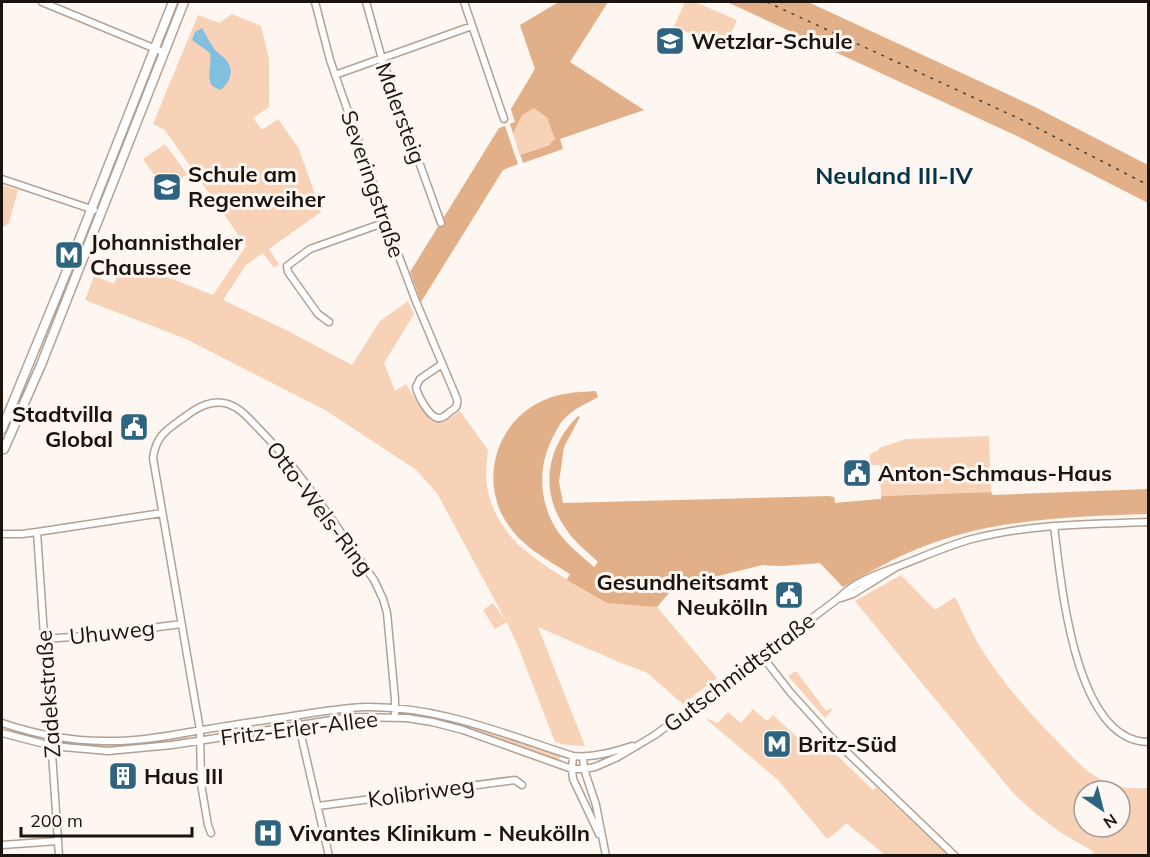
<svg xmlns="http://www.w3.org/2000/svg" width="1150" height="857" font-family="Mulish,sans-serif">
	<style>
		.green { fill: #f7d2b6; fill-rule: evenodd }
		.forest { fill: #e2b088; fill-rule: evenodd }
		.water { fill: #82c0e2 }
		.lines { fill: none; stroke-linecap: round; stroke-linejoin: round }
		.minor-casing { stroke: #b3a193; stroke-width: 9 }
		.major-casing { stroke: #b3a193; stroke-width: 11 }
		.minor { stroke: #fff; stroke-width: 6 }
		.major { stroke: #fff; stroke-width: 8 }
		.rail { stroke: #453e38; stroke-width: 1.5; stroke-dasharray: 3 6; stroke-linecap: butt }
		.labels { text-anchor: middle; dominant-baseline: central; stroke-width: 6; stroke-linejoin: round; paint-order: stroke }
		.poi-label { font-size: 22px; font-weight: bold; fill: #1a130e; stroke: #fef6f0; text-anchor: start }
		.street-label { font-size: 22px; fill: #1a130e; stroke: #fef6f0 }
		.neighbourhood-label { font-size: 24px; font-weight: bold; fill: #023347; stroke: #fef6f0 }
	</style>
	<rect width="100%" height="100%" fill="#fef6f0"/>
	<path class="green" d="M559,2L540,111L550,119L555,140L551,141L550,145L520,155L510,124L515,122L511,109L535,69L520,25Z
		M685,2H695L737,20L724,49L674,26Z
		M232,14L261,26L269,59V107L253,118L262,130L278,119L299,149L321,212L269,249L279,264L274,268L263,253L246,265L223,300L288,331L352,365L380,321L408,301L414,314L384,363L395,391L406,384C413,395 428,425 443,422C449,420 454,415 460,411L488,450C487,458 486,466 486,474C486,501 501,529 521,547C534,559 551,569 566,579L571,574L594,568L601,560L828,496L834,497L835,503L881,499L880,465H870V454L879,450V448L906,439L989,436L991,492L882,496L890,562L843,587L820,563L781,566L762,565L674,587L657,607L717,678L683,704L646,672L621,663L538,627L585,746L567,745L555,742L519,649L507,622L495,629L483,610L493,603L506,621L438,495L430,485L415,469L325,410L186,339L85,300L94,276L114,284L124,260L213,295L246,246L165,130L153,124L198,15L219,23Z
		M165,144L187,174L165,190L143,159Z
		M2,185L18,190L9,223L2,228Z
		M901,575L935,610L955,597C964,615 972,634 982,650C1004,685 1033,717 1062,746C1074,759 1087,773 1104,781C1118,788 1133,789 1148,788V855H1091L1094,852L1060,832L1035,813L1014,794L911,670L855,601ZM1084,791H1120V827H1084Z
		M796,671L826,711L831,708L832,710L825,718L788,676Z
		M753,709L767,721L773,715L812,751L822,741L873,790L876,787L948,855H885L846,823L838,831L827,839L779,781L705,718L718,723L728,712L741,723Z
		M410,712C462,719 511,738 561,755L559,760C510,743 462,724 410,716Z
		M188,735V739C143,746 108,749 62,745V740L86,743Z"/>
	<path class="forest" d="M559,2H608L570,62L644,110L560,139L563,149L523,163L510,124L515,122L511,109L535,69L520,25ZM534,108L549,119L548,120L555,139L551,142L550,145L520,155L513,133L522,115Z
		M727,2H808L1033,106L1148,165V203L1017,136Z
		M505,126L518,164L503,170L421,302L410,272L499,128Z
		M596,391L598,397C588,403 575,408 567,416C560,422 556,431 552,439C538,467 539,500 555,527C564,543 581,555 594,567L598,562C588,552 574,542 566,529C539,491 546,448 578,416L580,417L564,447L559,482L563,503L828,496L834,497L835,503L881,499L882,496L991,492L993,495L1148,489V514C1087,516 1025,518 965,533C923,544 880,564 843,587L820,563L781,566L762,565L674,587L657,607L607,603L567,580L570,574C548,560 524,548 509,526C479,485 494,426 538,403C556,393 576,392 596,391Z"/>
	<path class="water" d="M202,28C206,35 210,43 215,50C218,53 223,56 226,60C235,69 230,84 220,90L212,86C206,76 212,64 210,53L192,40L195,32Z"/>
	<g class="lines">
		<g class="minor-casing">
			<path id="minor" d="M42,2L163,52
				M315,2L330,60L395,246L415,299L457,399C458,406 456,408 451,411C447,414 443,419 438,418C429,417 417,394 416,387L420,379L442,364
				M366,2L382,59L441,223
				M464,2L504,119
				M335,75L472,26
				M2,179L94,210
				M329,322L318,314L288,272L287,266L310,249L386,222
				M1054,526C1061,581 1074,741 1148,742
				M37,532L59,856
				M2,534H22L37,532L162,513
				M841,598L853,594L895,568
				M44,639L99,635L181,624
				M762,656L790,692L828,734L955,856
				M298,722L329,856
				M2,723C35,734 69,741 104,741C133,742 162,737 190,732C224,726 259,721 293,716C318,712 341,708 366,707C439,706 504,734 573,756C593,758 613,752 632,746
				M2,733L52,746L108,751L172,745L351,717L407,718L432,722L463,730L572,769H584L595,767L618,757L655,735L839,598C855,581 878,574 899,566C923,557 946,546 972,539C1029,524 1089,524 1148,522
				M573,756L572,769L573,779L599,834
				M583,757L584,769L596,805L606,856
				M318,806L515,780L522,785
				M211,833L208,825L201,784L200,730L153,458C156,435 168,429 186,416C198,407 212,399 228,404C241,408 250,420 260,430C304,475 338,529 374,580L383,599L387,613L395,699V718
				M2,845L58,841"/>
		</g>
		<g class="major-casing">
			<path id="major" d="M2,429L71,261L173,2
				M4,449L41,365L184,2"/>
		</g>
		<use href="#minor" class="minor"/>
		<use href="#major" class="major"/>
		<path class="rail" d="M767,2L1022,120L1148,185"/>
	</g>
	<defs>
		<g id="school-square" transform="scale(1.5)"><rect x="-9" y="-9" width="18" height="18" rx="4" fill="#2e647f" stroke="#fef6f0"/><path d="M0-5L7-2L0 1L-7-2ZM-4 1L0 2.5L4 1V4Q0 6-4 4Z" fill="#fff"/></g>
		<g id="metro-square" transform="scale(1.5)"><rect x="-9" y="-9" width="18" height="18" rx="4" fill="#2e647f" stroke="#fef6f0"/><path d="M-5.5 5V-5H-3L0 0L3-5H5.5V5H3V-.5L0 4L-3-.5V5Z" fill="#fff"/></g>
		<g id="civic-square" transform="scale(1.5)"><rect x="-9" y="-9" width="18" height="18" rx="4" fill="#2e647f" stroke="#fef6f0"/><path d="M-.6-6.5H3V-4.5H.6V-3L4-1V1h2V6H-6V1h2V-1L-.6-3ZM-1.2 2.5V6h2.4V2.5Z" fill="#fff"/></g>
		<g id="building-square" transform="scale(1.5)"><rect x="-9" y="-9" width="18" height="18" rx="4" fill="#2e647f" stroke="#fef6f0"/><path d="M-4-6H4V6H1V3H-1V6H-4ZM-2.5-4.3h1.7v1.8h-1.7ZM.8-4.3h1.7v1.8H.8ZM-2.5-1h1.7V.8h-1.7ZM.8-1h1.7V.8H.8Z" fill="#fff"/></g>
		<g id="hospital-square" transform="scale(1.5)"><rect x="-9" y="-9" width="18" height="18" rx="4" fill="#2e647f" stroke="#fef6f0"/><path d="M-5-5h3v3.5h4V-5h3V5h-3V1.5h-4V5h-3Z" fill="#fff"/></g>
	</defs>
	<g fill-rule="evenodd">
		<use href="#school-square" x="670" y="41"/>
		<use href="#school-square" x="167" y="187"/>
		<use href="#metro-square" x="69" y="255"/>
		<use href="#civic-square" x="134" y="427"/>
		<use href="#civic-square" x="857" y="473"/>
		<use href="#civic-square" x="789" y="595"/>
		<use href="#metro-square" x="777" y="744"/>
		<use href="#building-square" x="123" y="776"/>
		<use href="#hospital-square" x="268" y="833"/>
	</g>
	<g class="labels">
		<g class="poi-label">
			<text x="691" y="41">Wetzlar-Schule</text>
			<text x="188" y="174">Schule am<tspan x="188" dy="25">Regenweiher</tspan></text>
			<text x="90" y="242">Johannisthaler<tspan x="90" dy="25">Chaussee</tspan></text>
			<text x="113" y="414" text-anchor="end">Stadtvilla<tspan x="113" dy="25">Global</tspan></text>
			<text x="878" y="473">Anton-Schmaus-Haus</text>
			<text x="768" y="582" text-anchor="end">Gesundheitsamt<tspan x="768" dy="25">Neukölln</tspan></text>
			<text x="798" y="744">Britz-Süd</text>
			<text x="144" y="776">Haus III</text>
			<text x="289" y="833">Vivantes Klinikum - Neukölln</text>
		</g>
		<g class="street-label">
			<text transform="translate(401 113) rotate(70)">Malersteig</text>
			<text transform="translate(373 184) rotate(71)">Severingstraße</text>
			<text transform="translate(320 508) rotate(53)">Otto-Wels-Ring</text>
			<text transform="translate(112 632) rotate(-6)">Uhuweg</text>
			<text transform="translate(739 672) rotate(-37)">Gutschmidtstraße</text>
			<text transform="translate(48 694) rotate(-94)">Zadekstraße</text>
			<text transform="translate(299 728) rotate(-7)">Fritz-Erler-Allee</text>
			<text transform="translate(421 792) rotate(-8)">Kolibriweg</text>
		</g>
		<g class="neighbourhood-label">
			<text x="894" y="175">Neuland III-IV</text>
		</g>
	</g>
	<rect width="1150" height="857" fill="none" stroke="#1a130e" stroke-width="6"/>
	<g transform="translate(1102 809) rotate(145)"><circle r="28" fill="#fef6f0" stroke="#a39b96" stroke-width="1.5"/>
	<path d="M0-4.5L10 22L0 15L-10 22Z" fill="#2e647f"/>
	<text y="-9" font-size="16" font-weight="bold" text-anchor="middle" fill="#1a130e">N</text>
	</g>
	<path d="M21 827v9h171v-9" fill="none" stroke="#1a130e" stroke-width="3"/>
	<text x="30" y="827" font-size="18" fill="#1a130e" stroke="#fef6f0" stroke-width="4.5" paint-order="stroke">200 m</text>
</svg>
